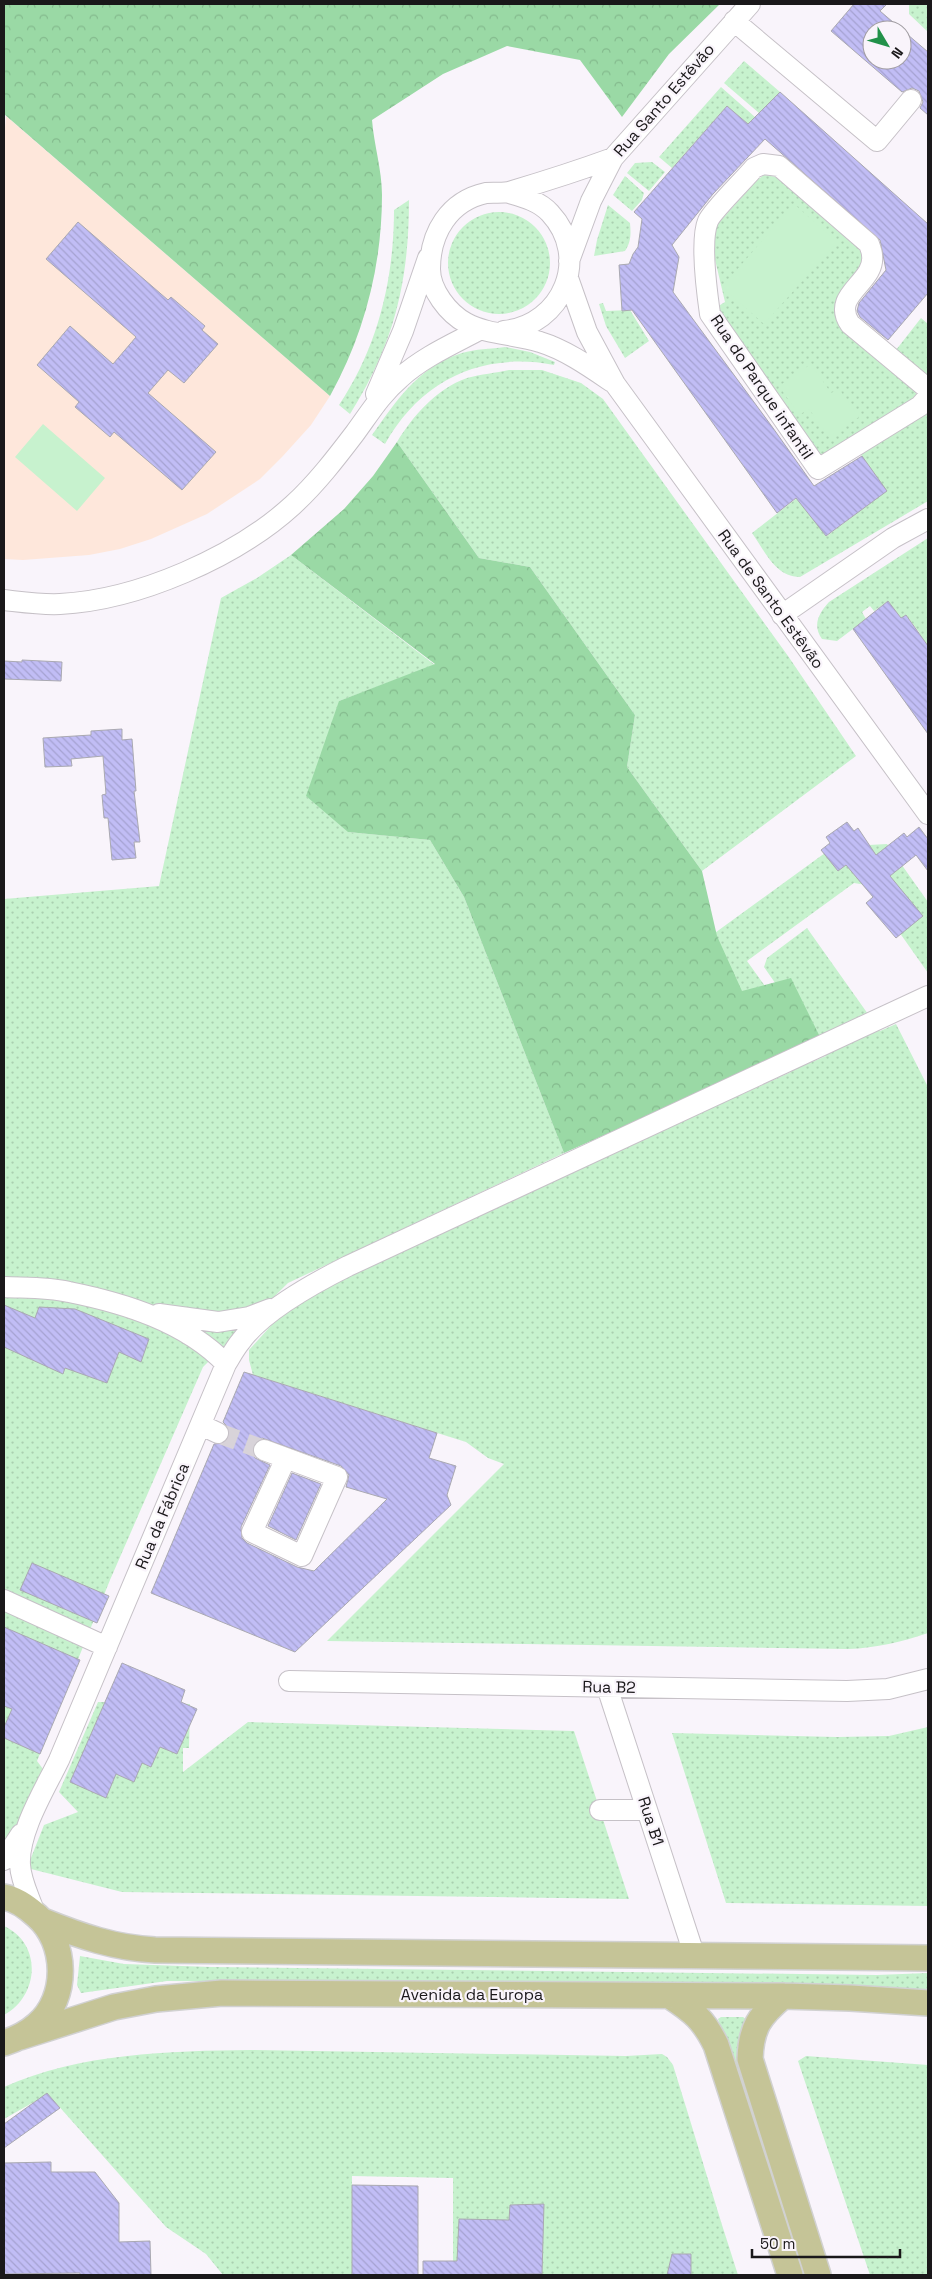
<svg xmlns="http://www.w3.org/2000/svg" width="932" height="2279" font-family="'Space Grotesk',sans-serif">
	<style>
		.education { fill: #fee7db }
		.grass { fill: url(#grass-dots) }
		.forest { fill: url(#forest-crowns) }
		.park { fill: #c7f2ce }
		.building { fill: url(#building-back-hatch); stroke: #aaa9b1; fill-rule: evenodd }
		.lines { fill: none; stroke-linecap: round; stroke-linejoin: round }
		.minor-tunnel { stroke: #d8d3d9; stroke-width: 20; stroke-dasharray: 20 10; stroke-linecap: butt }
		.minor-casing { stroke: #c6c1c7; stroke-width: 22 }
		.major-casing { stroke: #d1d1d1; stroke-width: 28 }
		.minor { stroke: #fff; stroke-width: 20 }
		.major { stroke: #c5c497; stroke-width: 25 }
		.labels { text-anchor: middle; dominant-baseline: central; stroke-width: 4.5; stroke-linejoin: round; paint-order: stroke }
		.street-label { font-size: 16px; fill: #1a181a; stroke: #f9f4fb }
	</style>
	<defs>
		<pattern id="grass-dots" width="8" height="8" patternUnits="userSpaceOnUse" patternTransform="scale(1.25)"><rect width="8" height="8" fill="#c7f2ce"/><path d="M2 2h.1M6 6h.1" fill="none" stroke="#aacfb0" stroke-width="1.8" stroke-linecap="round"/></pattern>
		<pattern id="forest-crowns" width="20" height="18" patternUnits="userSpaceOnUse" patternTransform="scale(1.25)"><rect width="20" height="18" fill="#9ad9a5"/><path d="M2 6a3 3 0 1 1 6 0M12 15a3 3 0 1 1 6 0" fill="none" stroke="#84ba8d"/></pattern>
		<pattern id="building-back-hatch" width="6" height="6" patternUnits="userSpaceOnUse" patternTransform="scale(1.25)"><rect width="6" height="6" fill="#c1bdf5"/><path d="M-1 5l2 2M0 0l6 6M5-1l2 2" fill="none" stroke="#a5a2d1"/></pattern>
	</defs>
	<rect width="100%" height="100%" fill="#f9f4fb"/>
	<path class="education" d="M6,116L330,396L311,425L282,457L260,479L207,514L151,539L120,549L89,555L23,560L4,559V140Z"/>
	<path class="grass" d="M909,4H928V32L909,14Z
		M744,61L780,92L759,113L724,83Z
		M721,87L755,117L748,124L727,106L672,168L659,157Z
		M652,162L665,172L649,191L627,173L635,163Z
		M764,175L783,178L863,249L867,257L842,298L919,397L819,458L712,310L725,302L713,251L715,227L757,180Z
		M625,176L644,193L642,200L632,211L613,195Z
		M409,200C409,282 394,344 350,414L339,405C378,347 394,279 394,210Z
		M608,205L630,223C631,234 631,242 625,251L594,256L597,240Z
		M448 263a51 51 0 1 1 102 0a51 51 0 1 1-102 0Z
		M603,303L606,311L630,310L649,341L625,358L606,326L599,304Z
		M921,318L928,324V379L896,350Z
		M505,347L530,352L555,362L554,365C481,351 420,381 385,444L372,435C397,400 419,366 462,353C475,349 491,349 505,347Z
		M509,370H542L581,383L603,399L788,656L856,756L702,871L627,767L635,715L530,567L479,558L397,442C413,416 436,389 467,378C481,374 496,373 509,370Z
		M928,410V501L800,577C775,577 765,551 752,533L797,498L827,536L886,491L860,453L884,440Z
		M928,538V652L926,654L919,632L906,615L901,618L888,601L874,611L870,606L862,612L866,619L837,641L822,639C812,625 819,613 829,602Z
		M291,555L435,665L339,701L348,832L430,840L464,897L564,1153L288,1283L203,1367L110,1580L37,1761L43,1769L4,1852V899L159,886L221,598L257,578Z
		M847,837L869,845L887,844L928,902V973L866,885L854,883L747,961L788,1018L772,1015L807,1064L826,1056L764,967L767,958L807,928L880,1031L896,1024L928,1087V1633C901,1642 877,1648 848,1649L327,1641L504,1464L488,1458L466,1442L253,1375L249,1360V1350L277,1319L348,1272L791,1072L745,1008L690,951Z
		M98,1702L190,1704L189,1748H183V1772L248,1722L574,1731L629,1899L122,1892L27,1868L44,1825L78,1812L59,1792Z
		M928,1727V1906L726,1903L672,1733L837,1737L889,1736Z
		M4,1926C43,1944 39,1996 4,2015Z
		M80,1956L124,1964L211,1967L877,1975L928,1973V1992L350,1982L167,1981L81,1993L77,1985Z
		M721,2017H743L746,2019L738,2051L739,2062L807,2275H801L718,2019Z
		M251,2050L626,2056L662,2054L667,2057L673,2065C695,2135 715,2205 738,2275H453V2178L352,2176V2275H223L206,2254L166,2227L48,2094L4,2119V2087C80,2053 169,2051 251,2050Z
		M806,2056L928,2065V2275H870L798,2061Z"/>
	<path class="forest" d="M4,4H720L669,54L622,117L580,60L507,46L443,74L372,120C374,145 382,170 382,195C382,266 364,335 330,396L4,114Z
		M397,442L479,558L530,567L635,715L627,767L702,871L717,936L742,991L791,978L821,1039L564,1153L464,897L430,840L348,832L306,796L339,701L435,664L291,555L344,509L373,476Z"/>
	<path class="park" d="M794,204L837,242L764,324L722,287Z
		M811,364L831,393L839,389L859,417L829,437L809,409L799,415L779,386Z
		M43,424L105,478L77,511L15,457Z"/>
	<path class="building" d="M854,4H887L880,11L928,52V115L920,108L923,102L919,91L912,88L902,92L831,31ZM872,30H902V60H872Z
		M780,92L928,224V293L888,340L860,317L857,311L859,303L886,270L880,240L765,139L713,194L672,245L679,257L673,292L773,428L814,486L862,456L887,491L826,536L796,498L777,513L632,310L622,311L619,265L629,264L633,254L638,247L642,219L634,212L727,106L748,124Z
		M78,222L168,300L171,297L205,326L202,330L218,344L184,383L168,370L148,393L216,452L182,490L114,432L110,437L75,407L79,402L37,365L70,326L113,364L136,337L46,259Z
		M888,601L901,618L906,615L928,646V734L853,629Z
		M22,660L62,662L61,681L4,679V661L22,662Z
		M122,729V740L132,739L136,791H134L140,842H134L136,858L112,860L108,818H104L102,795L106,794L103,756L71,759L72,766L45,767L43,738L91,735V731Z
		M847,822L854,831L858,828L876,855L904,833L907,837L919,827L928,839V871L916,855L890,876L923,916L896,938L866,903L873,897L846,865L838,871L821,850L830,843L826,837Z
		M4,1305L35,1318L39,1307L75,1309L149,1339L141,1362L119,1352L107,1383L65,1368L63,1374L4,1347Z
		M244,1372L437,1433L429,1458L456,1466L447,1495L451,1505L295,1652L151,1593L214,1444L224,1443L229,1438L228,1427L223,1422ZM262,1438L341,1466L349,1475L346,1487L387,1499L314,1571L297,1567L247,1543L242,1538L241,1527L270,1465L255,1458L252,1452L253,1445Z
		M292,1473L321,1484L296,1540L268,1526Z
		M32,1563L109,1596L97,1623L20,1590Z
		M4,1627L80,1660L40,1754L4,1738V1727L12,1709L4,1706Z
		M122,1663L185,1690L181,1702L197,1709L177,1754L160,1747L151,1767L142,1763L134,1782L116,1774L106,1798L70,1782Z
		M47,2093L60,2108L4,2148V2124Z
		M51,2162V2172H95L119,2203V2242L150,2241L151,2275H80V2273L4,2274V2163Z
		M352,2185L418,2186V2275H352Z
		M544,2204L542,2274L423,2275V2261H457L459,2219L509,2220L510,2205Z
		M672,2254H691V2275H667Z"/>
	<g class="lines">
		<path class="minor-tunnel" d="M218,1433L264,1450"/>
		<g class="minor-casing">
			<path id="minor" d="M734,21L877,141L911,100
				M569,261L591,201L613,158L750,4
				M568,278L587,332L615,384L928,814
				M504,331C563,325 591,257 550,213C539,201 523,197 509,193
				M612,382C590,367 566,350 540,342C516,334 488,335 466,323C448,313 430,290 430,269C430,233 449,201 486,193C495,192 504,194 512,191C546,181 580,170 613,158
				M928,389L850,324C830,294 876,283 872,255C872,252 870,247 869,244L779,166L763,164L754,168C746,178 712,211 708,221C700,240 707,293 710,314L818,469L920,406L928,397
				M376,394L403,331L428,258
				M4,600C22,602 42,605 60,604C138,600 236,557 293,505C316,484 336,458 355,433C369,414 381,394 400,378C423,357 453,344 481,329
				M782,615L893,538L928,519
				M4,1287C25,1288 48,1287 69,1292C124,1303 186,1322 226,1364
				M159,1314L218,1322L249,1317L270,1309
				M201,1425L218,1433
				M264,1450L337,1477L302,1556L252,1532L286,1458
				M4,1600L107,1647
				M289,1681L847,1691L888,1689L928,1679
				M607,1687L694,1954
				M600,1810H647
				M4,1860L21,1834
				M35,1914C30,1898 21,1882 20,1865C18,1832 45,1789 59,1760L226,1364C231,1356 235,1348 241,1341C263,1311 314,1283 348,1266L928,996"/>
		</g>
		<g class="major-casing">
			<path id="major" d="M4,1897C16,1899 27,1907 37,1916C67,1942 69,1998 37,2025C27,2034 16,2039 4,2043
				M43,1921C80,1936 115,1948 155,1950L928,1958
				M670,1996C693,2011 704,2020 716,2045L790,2275
				M783,1996C759,2016 751,2028 750,2059L818,2275
				M20,2037L114,2007L156,1999L222,1993L783,1996L850,1998L928,2003"/>
		</g>
		<use href="#minor" class="minor"/>
		<use href="#major" class="major"/>
	</g>
	<g class="labels">
		<g class="street-label">
			<text transform="translate(664 100) rotate(-49)">Rua Santo Estêvão</text>
			<text transform="translate(762 387) rotate(56)">Rua do Parque infantil</text>
			<text transform="translate(771 599) rotate(54)">Rua de Santo Estêvão</text>
			<text transform="translate(162 1516) rotate(-67)">Rua da Fábrica</text>
			<text transform="translate(609 1687) rotate(1)">Rua B2</text>
			<text transform="translate(651 1821) rotate(72)">Rua B1</text>
			<text x="472" y="1994">Avenida da Europa</text>
		</g>
	</g>
	<rect width="932" height="2279" fill="none" stroke="#1a181a" stroke-width="10"/>
	<g transform="translate(887 45) rotate(128)"><circle r="24" fill="#f9f4fb" stroke="#a09ca1"/>
	<path d="M0-4L9 19L0 12L-9 19Z" fill="#22914a"/>
	<text y="-8" font-size="14" font-weight="bold" text-anchor="middle" fill="#1a181a">N</text>
	</g>
	<path d="M752 2249v8h148v-8" fill="none" stroke="#1a181a" stroke-width="2.5"/>
	<text x="760" y="2249" font-size="15" fill="#1a181a" stroke="#f9f4fb" stroke-width="4" paint-order="stroke">50 m</text>
</svg>
